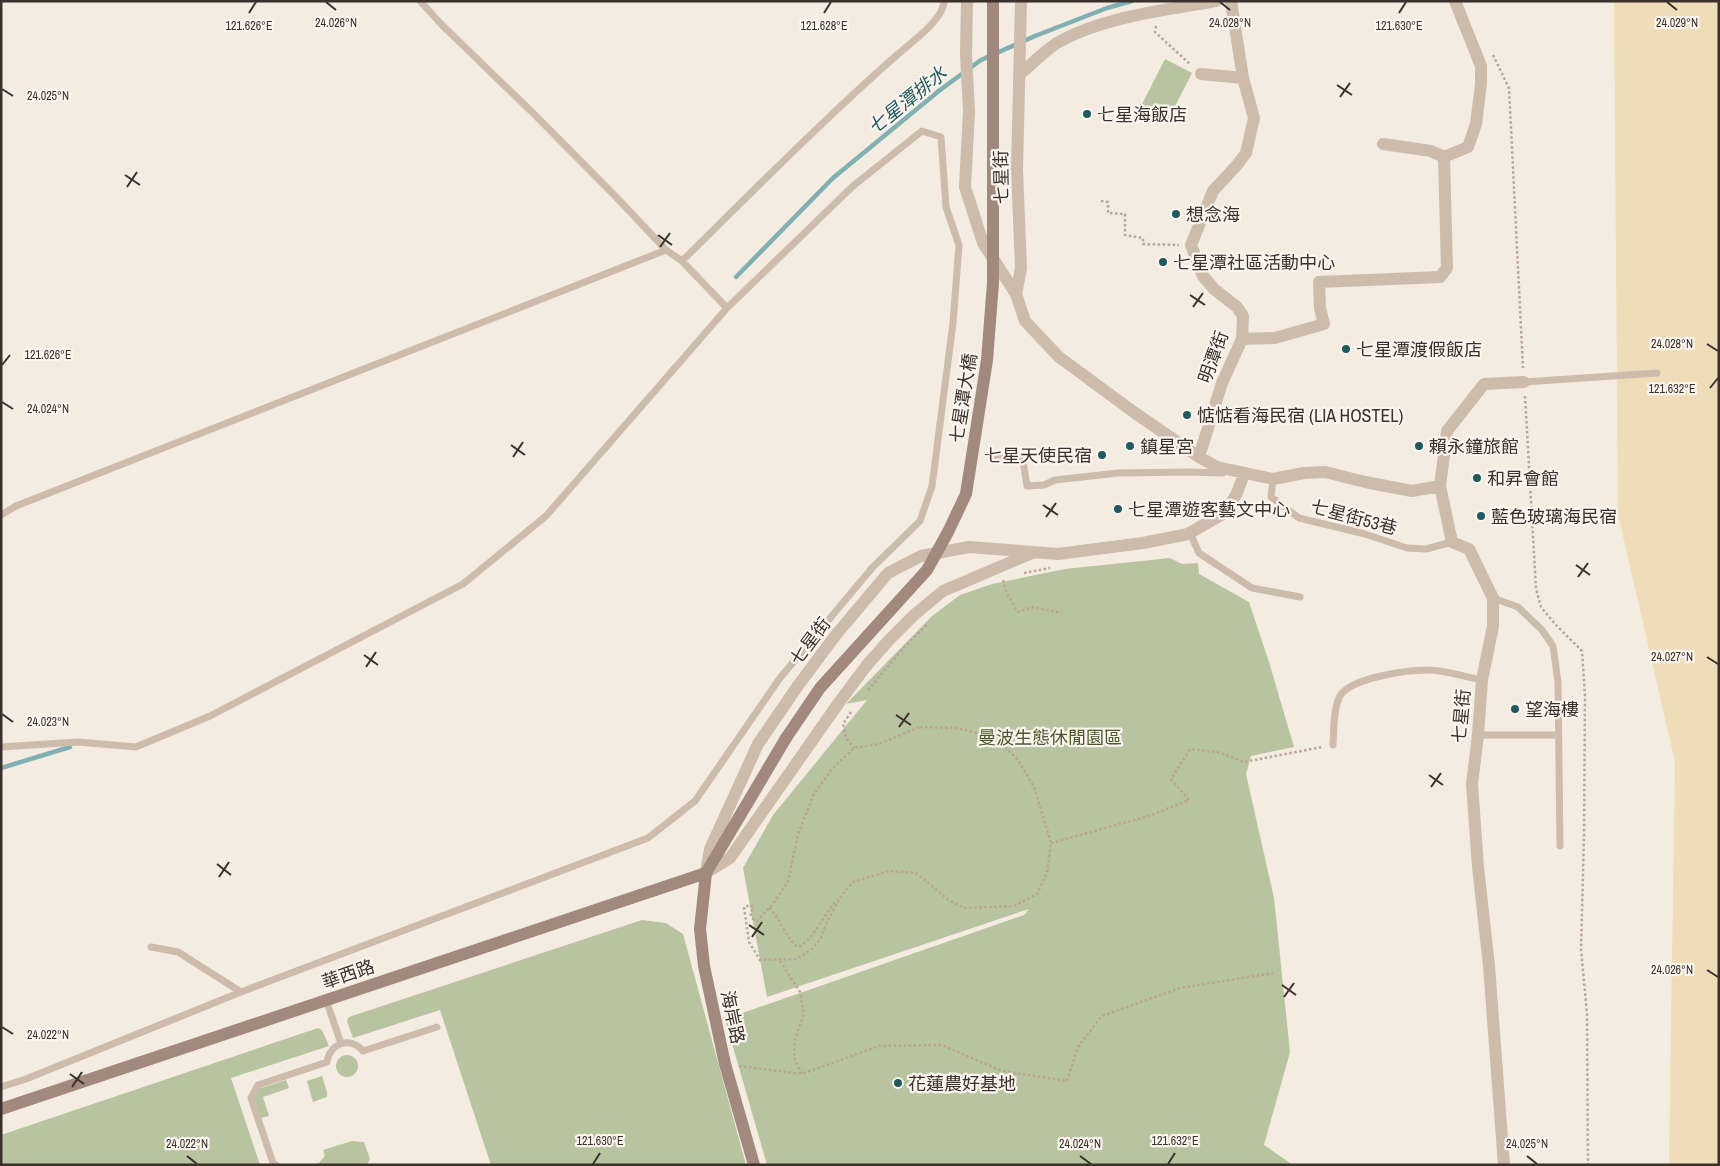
<svg xmlns="http://www.w3.org/2000/svg" width="1720" height="1166" font-family="'Archivo Narrow','Noto Sans TC',sans-serif">
	<style>
		.green { fill: #b8c4a0 }
		.sand { fill: #efdcb8 }
		.lines { fill: none; stroke-linecap: round; stroke-linejoin: round }
		.stream { stroke: #7fb0b2; stroke-width: 4.5 }
		.path { stroke: #b9a596; stroke-width: 2.5; stroke-dasharray: 2.5 2.5; stroke-linecap: butt }
		.lane { stroke: #cdbbac; stroke-width: 7 }
		.street { stroke: #cdbbac; stroke-width: 12 }
		.secondary { stroke: #a18a7d; stroke-width: 12 }
		.secondary-bridge { stroke: #a18a7d; stroke-width: 12 }
		.ticks { fill: none; stroke: #3b302b; stroke-width: 2 }
		.poi-dot { fill: #1f5a5e; stroke: #fbf5ee; stroke-width: 2 }
		.labels { text-anchor: middle; dominant-baseline: central; stroke-width: 4.5; stroke-linejoin: round; paint-order: stroke }
		.poi-label { font-size: 18px; fill: #3b302b; stroke: #fbf5ee; text-anchor: start }
		.street-label { font-size: 18px; fill: #3b302b; stroke: #fbf5ee }
		.park-label { font-size: 18px; fill: #4a5a2e; stroke: #fbf5ee }
		.water-label { font-size: 19px; font-style: italic; fill: #1f5a5e; stroke: #fbf5ee }
		.ticks-label { font-size: 12px; text-anchor: middle; fill: #3b302b; stroke: #fbf5ee; stroke-width: 4.5; stroke-linejoin: round; paint-order: stroke }
	</style>
	<rect width="100%" height="100%" fill="#f4ebe1"/>
	<path class="green" d="M1165,59L1192,73L1166,124L1139,110Z
		M1170,558L1182,564L1198,563L1199,574L1249,602L1269,662L1294,747L1251,756L1246,774L1274,898L1290,1052L1264,1145L1293,1165H767L725,1019L1024,915L1029,909L767,997L743,868L773,815L867,700L846,704L932,616L960,595L992,584L1065,569Z
		M642,920L666,923L683,934L746,1165H491L440,1010L353,1038L347,1021L349,1017Z
		M318,1028L322,1030L329,1046L231,1078L260,1165H1V1135Z
		M336 1066a11 11 0 1 1 22 0a11 11 0 1 1-22 0Z
		M322,1076L327,1092V1097L313,1102L307,1081Z
		M286,1080L289,1088L263,1097L269,1116L260,1118L253,1098L258,1089Z
		M352,1141L364,1142L370,1159L367,1165H312L319,1163L325,1156L323,1150Z"/>
	<path class="sand" d="M1614,1H1719V1165H1669L1675,762L1618,514Z"/>
	<g class="lines">
		<path class="stream" d="M736,277L833,178L940,90L981,60L1035,36L1107,8L1132,1
			M1,768L70,747"/>
		<path class="path" d="M1156,26L1155,32L1191,65
			M1493,55L1509,88L1523,368
			M1101,201L1108,202V213L1125,214V235L1143,238V244L1179,245
			M1525,396L1536,589L1541,607L1555,624L1582,651L1585,696L1584,836L1581,949L1587,1014L1588,1165
			M1024,573L1050,568
			M1003,580L1007,594L1018,612L1033,607L1062,613
			M868,690L901,651L928,623
			M851,712L843,724L846,738L854,748
			M920,727L958,728L997,739L1018,760L1034,787L1051,843L1047,873L1037,894L1014,906L965,908L950,901L916,873L889,871L853,882L841,896L827,922L821,938L811,950L796,959L760,960L749,942L744,907L751,905L753,909L750,913L753,919L757,921L772,905L788,882L798,834L814,794L832,769L854,748L879,744Z
			M1051,843L1149,816L1189,800L1171,779L1190,749L1217,752L1244,762L1322,747
			M769,908C781,919 786,939 798,947C814,940 825,912 838,899
			M780,961L800,992L804,1014L795,1038L794,1058L802,1074
			M739,1066L802,1074L879,1046L942,1045L1002,1071L1067,1081L1078,1047L1102,1016L1180,988L1273,973"/>
		<path class="lane" d="M682,261C753,191 823,120 898,54C912,42 944,19 944,1
			M1524,382L1657,373
			M992,459L1019,455L1023,461L1027,486L1044,485L1055,480L1118,473L1189,472L1223,473
			M1273,479L1271,497L1299,518L1365,534L1407,548L1426,549L1452,542
			M1,515L16,506L666,250
			M1190,533L1199,553L1252,588L1300,597
			M1493,598L1518,607L1542,630L1553,646L1558,682L1560,846
			M1478,735H1558
			M1333,745C1334,730 1333,712 1339,698C1347,678 1407,670 1428,670C1444,670 1465,677 1482,680
			M1,747L78,742L136,747L210,716L463,584L546,516L727,308
			M151,947L178,952L241,992
			M326,1000L341,1043
			M1,1087L26,1079L241,992L648,838L695,801L780,678L872,568L920,521L932,486L953,323L959,245L946,207L941,137L922,131L853,186L727,308L682,261L666,250L620,201L535,115L442,25L420,1
			M276,1165L273,1163L251,1098L258,1085L327,1062C330,1043 350,1036 363,1051L437,1027"/>
		<path class="street" d="M967,1L966,55L969,111L965,187L983,243L1016,294L1025,321L1059,357L1135,413L1199,457L1217,467L1273,479L1304,473L1325,472L1365,482L1412,491L1440,486
			M1231,1L1243,78
			M1019,75C1031,65 1043,52 1057,43C1102,17 1165,10 1216,1
			M1383,144L1431,151L1444,157L1468,147L1476,124L1481,84V66L1455,1
			M1016,294L1021,268L1017,169L1021,1
			M1242,339L1275,338L1324,324L1320,308L1319,282L1440,277L1447,268L1444,157
			M1199,457L1222,383L1242,339L1243,316L1237,307L1214,289L1203,276L1191,245L1213,191L1237,165L1246,153L1254,118L1243,78L1201,74
			M706,872L710,849L758,744L797,687L835,636L888,573L921,556L969,547L1058,554L1143,543L1188,534L1226,512L1237,493L1244,474
			M706,873L730,858L840,701L867,665L889,640L914,615L943,591L1032,553
			M1504,1165L1489,966L1478,867L1472,784L1478,735L1482,680L1493,626V598L1469,549L1452,542L1440,486L1447,431L1484,384L1524,382"/>
		<path class="secondary" d="M1,1109L706,873
			M754,1165L725,1064L704,966L700,929L706,873L786,738"/>
		<path class="secondary-bridge" d="M786,738L820,688L927,570L948,532L966,494L987,360L993,283V1"/>
	</g>
	<path class="ticks" d="M326,2L336,10M1220,2L1230,10M1667,2L1677,10M249,13L256,2M824,13L831,2M1399,13L1406,2M1337,85L1352,95M2,89L13,96M1340,97L1350,83M125,175L140,185M127,187L137,172M658,235L672,245M660,247L670,233M1190,295L1205,305M1193,307L1203,293M1707,344L1718,351M2,365L10,355M1710,388L1718,378M2,402L13,409M511,445L525,455M513,457L523,442M1043,505L1058,515M1046,517L1056,503M1576,565L1590,575M1578,577L1588,563M364,655L378,665M1707,657L1718,664M366,667L376,652M2,714L13,722M896,715L911,725M899,727L909,713M1429,775L1443,785M1431,787L1441,773M217,864L231,875M219,877L229,862M749,925L764,935M752,937L762,922M1707,970L1718,977M1282,985L1296,995M1284,997L1294,983M2,1027L13,1034M70,1074L84,1084M72,1087L82,1072M187,1156L197,1164M1080,1156L1091,1164M1527,1156L1537,1164M593,1164L600,1153M1168,1164L1175,1153"/>
	<g class="poi-dot">
		<circle cx="1087" cy="114" r="5"/>
		<circle cx="1176" cy="214" r="5"/>
		<circle cx="1163" cy="262" r="5"/>
		<circle cx="1346" cy="349" r="5"/>
		<circle cx="1187" cy="415" r="5"/>
		<circle cx="1130" cy="446" r="5"/>
		<circle cx="1419" cy="446" r="5"/>
		<circle cx="1102" cy="455" r="5"/>
		<circle cx="1477" cy="478" r="5"/>
		<circle cx="1118" cy="509" r="5"/>
		<circle cx="1481" cy="516" r="5"/>
		<circle cx="1515" cy="709" r="5"/>
		<circle cx="898" cy="1083" r="5"/>
	</g>
	<g class="labels">
		<g class="poi-label">
			<text x="1097" y="114">七星海飯店</text>
			<text x="1186" y="214">想念海</text>
			<text x="1173" y="262">七星潭社區活動中心</text>
			<text x="1356" y="349">七星潭渡假飯店</text>
			<text x="1197" y="415">惦惦看海民宿 (LIA HOSTEL)</text>
			<text x="1140" y="446">鎮星宮</text>
			<text x="1429" y="446">賴永鐘旅館</text>
			<text x="1092" y="455" text-anchor="end">七星天使民宿</text>
			<text x="1487" y="478">和昇會館</text>
			<text x="1128" y="509">七星潭遊客藝文中心</text>
			<text x="1491" y="516">藍色玻璃海民宿</text>
			<text x="1525" y="709">望海樓</text>
			<text x="908" y="1083">花蓮農好基地</text>
		</g>
		<g class="street-label">
			<text transform="translate(1001 177) rotate(-91)">七星街</text>
			<text transform="translate(1213 357) rotate(-70)">明潭街</text>
			<text transform="translate(963 398) rotate(-81)">七星潭大橋</text>
			<text transform="translate(1354 517) rotate(15)">七星街53巷</text>
			<text transform="translate(810 641) rotate(-53)">七星街</text>
			<text transform="translate(1461 716) rotate(-85)">七星街</text>
			<text transform="translate(348 974) rotate(-19)">華西路</text>
			<text transform="translate(733 1017) rotate(78)">海岸路</text>
		</g>
		<g class="park-label">
			<text x="1050" y="737">曼波生態休閒園區</text>
		</g>
		<g class="water-label">
			<text transform="translate(907 100) rotate(-39)">七星潭排水</text>
		</g>
	</g>
	<g class="ticks-label">
		<text x="1230" y="27">24.028°N</text>
		<text x="336" y="27">24.026°N</text>
		<text x="1677" y="27">24.029°N</text>
		<text x="249" y="30">121.626°E</text>
		<text x="824" y="30">121.628°E</text>
		<text x="1399" y="30">121.630°E</text>
		<text x="48" y="100">24.025°N</text>
		<text x="1672" y="348">24.028°N</text>
		<text x="48" y="359">121.626°E</text>
		<text x="1672" y="393">121.632°E</text>
		<text x="48" y="413">24.024°N</text>
		<text x="1672" y="661">24.027°N</text>
		<text x="48" y="726">24.023°N</text>
		<text x="1672" y="974">24.026°N</text>
		<text x="48" y="1039">24.022°N</text>
		<text x="600" y="1145">121.630°E</text>
		<text x="1175" y="1145">121.632°E</text>
		<text x="187" y="1148">24.022°N</text>
		<text x="1080" y="1148">24.024°N</text>
		<text x="1527" y="1148">24.025°N</text>
	</g>
	<rect width="1720" height="1166" fill="none" stroke="#3b302b" stroke-width="5"/>
</svg>
